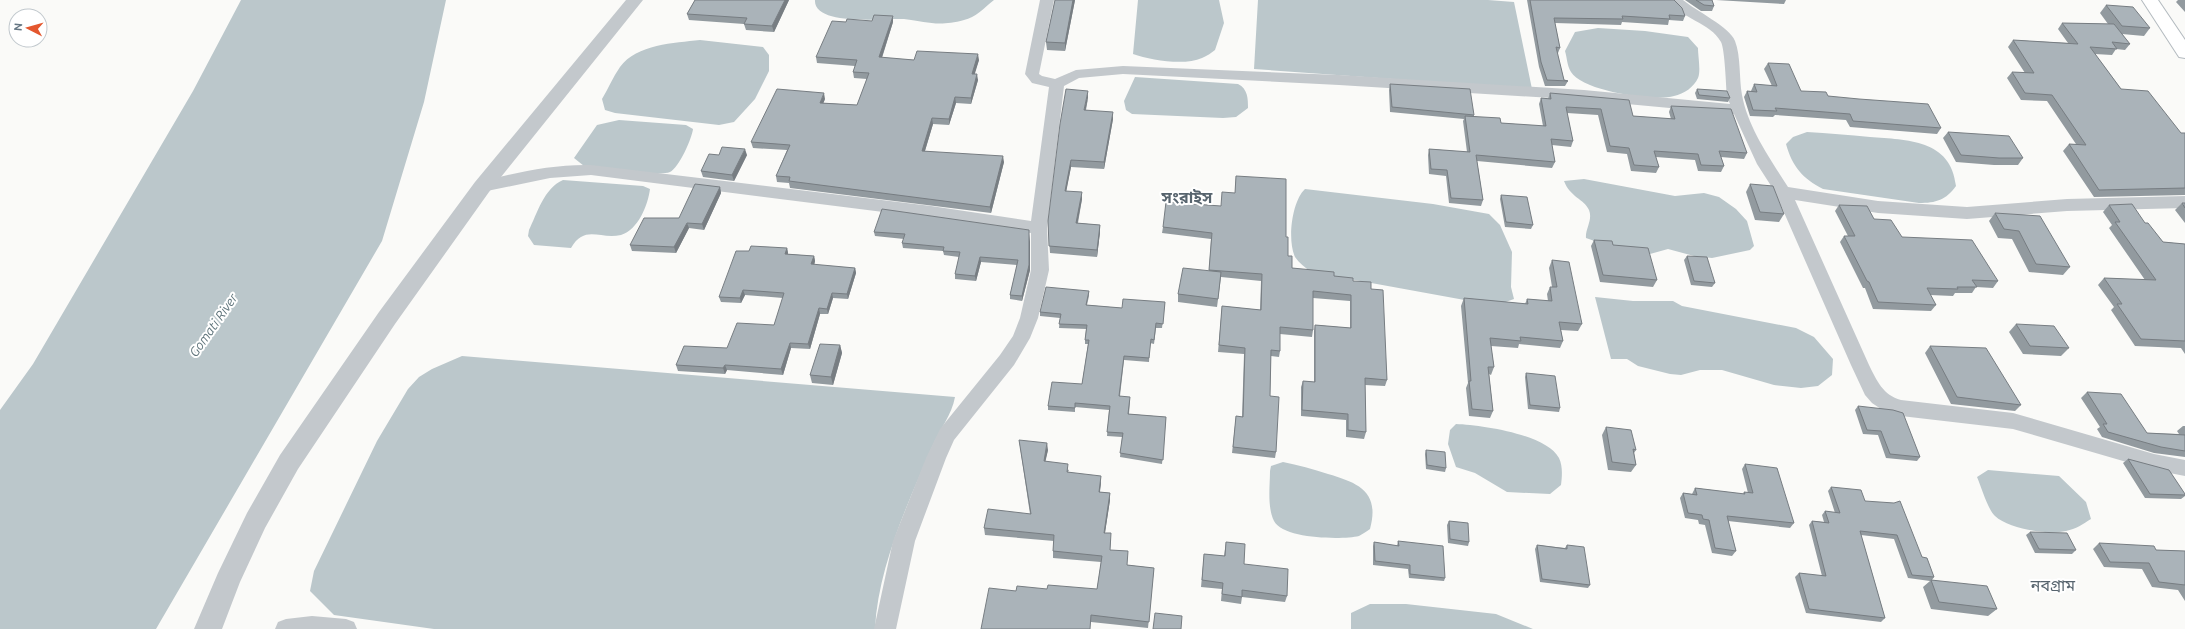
<svg xmlns="http://www.w3.org/2000/svg" width="2185" height="629" font-family="Ubuntu,'Noto Sans Bengali',sans-serif">
	<style>
		.water { fill: #bbc7cb }
		.lines { fill: none; stroke-linecap: round; stroke-linejoin: round }
		.secondary-casing { stroke: #b3babf; stroke-width: 2 }
		.minor { fill: #c3c8cc; fill-rule: evenodd }
		.tertiary { fill: #c3c8cc; fill-rule: evenodd }
		.secondary { fill: #fff; fill-rule: evenodd }
		.wall { fill: #929a9f }
		.shaded-wall { fill: #777d82 }
		.building { fill: #aab3b9; stroke: #777d82 }
		.labels { text-anchor: middle; dominant-baseline: central; stroke-width: 4; stroke-linejoin: round; paint-order: stroke }
		.water-label { font-size: 13px; font-style: italic; fill: #60757c; stroke: #fff }
		.district-label { font-size: 16px; font-weight: bold; fill: #57646e; stroke: #fff }
		.near-neighbourhood-label { font-size: 16px; fill: #57646e; stroke: #fff }
	</style>
	<rect width="100%" height="100%" fill="#fafaf8"/>
	<path class="water" d="M241,0H446L424,102L382,241L156,629H0V410L33,364L193,91Z
		M815,0H994C985,7 975,18 964,20C938,27 928,22 904,19C887,18 813,27 815,0Z
		M1138,0H1219L1224,23L1215,50C1211,53 1207,56 1202,58C1184,66 1151,60 1133,54Z
		M1258,0H1488L1514,2L1532,89L1254,69Z
		M1598,28L1645,31L1688,37L1698,48C1698,56 1701,71 1698,78C1694,87 1684,94 1674,96C1654,102 1582,91 1571,72C1567,66 1567,57 1565,51L1575,32Z
		M700,40L763,47L769,55V71L755,99L734,122L719,125L615,113L605,110L602,99C608,89 613,77 620,67C637,44 674,43 700,40Z
		M1135,77L1238,84C1248,89 1248,99 1248,108L1236,117L1223,118L1132,114L1126,110L1124,101Z
		M619,120L686,125L693,129C692,138 679,168 670,172C658,177 600,167 584,166L574,158L597,125Z
		M1807,132C1828,133 1849,135 1870,137C1907,140 1951,139 1956,186C1946,200 1936,203 1919,203L1823,189C1803,179 1792,166 1786,144L1793,137Z
		M1584,179L1675,196L1704,193L1719,197L1736,209L1747,221L1754,246L1750,250L1712,258L1694,256L1668,249L1650,254L1606,245L1586,238C1585,229 1593,220 1589,210C1584,199 1570,197 1564,181Z
		M563,180L643,186L650,189C648,205 638,230 621,235C600,240 585,224 571,248L534,245L528,236L529,230C537,214 544,188 563,180Z
		M1305,189L1433,204L1489,214L1500,225L1512,252L1511,287L1514,299L1500,304L1481,303L1311,272C1305,267 1299,263 1295,257C1287,240 1292,201 1305,189Z
		M1595,297L1633,301H1673L1682,306L1796,328L1814,337L1833,359L1832,375L1818,386L1801,388L1774,385L1722,370H1700L1681,375L1670,374L1638,366L1627,359H1611Z
		M462,356L955,397C952,415 939,430 932,447C908,503 878,567 875,629H434L334,615L310,591L314,571L377,441L408,389L419,377L432,369Z
		M1456,424C1481,425 1546,434 1559,458C1563,466 1562,477 1561,485L1550,494L1507,492L1475,473L1456,467L1448,444L1450,430Z
		M1283,462C1298,465 1313,469 1328,474C1359,483 1380,492 1370,529C1367,531 1363,534 1359,536C1342,540 1283,539 1274,521C1267,507 1270,486 1270,471L1271,466Z
		M1988,470L2059,476L2086,502L2091,519C2083,524 2076,529 2066,531C2048,535 2009,529 1995,516C1988,510 1981,486 1977,477Z
		M1370,604H1406L1496,614L1533,629H1351V613Z"/>
	<g class="lines">
		<g class="secondary-casing">
			<path id="secondary" d="M2142,0H2158L2185,40V58L2179,57Z"/>
		</g>
		<path class="minor" d="M1040,0H1054L1039,74L1042,76L1055,79L1076,70L1123,66L1339,75L1584,90L1730,104L1727,97C1726,86 1725,50 1721,42C1710,22 1681,19 1668,0H1683C1696,11 1730,27 1735,41C1741,56 1739,79 1742,95C1748,128 1771,160 1788,187L1878,201L1967,207L2067,199L2185,196V208L2067,211L1967,219L1878,213L1795,200L1869,365C1877,381 1883,395 1901,400L2013,413L2154,454L2185,460V476L2154,470L2013,429L1901,416L1881,409L1872,403L1865,395L1851,365L1775,192L1757,164L1734,114L1584,100L1339,85L1123,74L1079,78L1064,86L1047,228L1049,270L1038,318L1030,338L1014,365L954,440L946,458L915,541L896,629H874L893,541L926,458L940,429L1000,355L1013,336L1020,318L1031,270V233L931,218L591,175L550,178L482,192L476,191L474,187L476,183C514,173 552,164 591,165L931,206L1031,221L1049,87L1032,83L1025,74Z
			M312,616L346,619L354,622L357,629H275L278,622L286,619Z"/>
		<path class="tertiary" d="M626,0H643L489,192L395,324L298,469L265,528L240,582L222,629H194L218,573L247,513L280,455L379,312L475,182Z"/>
		<use href="#secondary" class="secondary"/>
	</g>
	<path class="wall" d="M695,0H789L774,32L746,30L744,24L689,20L687,14Z
		M1055,0H1075L1065,51L1047,50L1046,42Z
		M1527,0H1674L1685,16L1683,21L1669,20L1668,25L1622,22L1621,25L1555,23L1560,48L1558,53H1557L1564,80L1568,81L1565,86H1545L1539,67Z
		M1685,0H1712L1714,6L1712,11H1701Z
		M1716,0H1786L1784,4Z
		M2178,0H2185V12L2176,2Z
		M2106,5L2150,28L2144,36L2122,34L2130,44L2125,50L2116,49L2112,55L2095,54L2121,89L2181,133H2185V195L2094,197L2063,151L2069,144H2076L2047,101L2021,100L2007,78L2012,72L2025,73L2008,47L2013,40L2068,43L2058,29L2062,23L2108,24L2100,13Z
		M893,22L882,58L914,60H979L974,74L978,80L971,104L956,103L949,125L933,124L925,151L1004,162L991,213L790,188L789,183L777,182L776,176L787,150L753,148L751,142L825,99L823,103L857,105L867,79L854,78L853,72L855,66L817,63L816,57Z
		M1768,63L1801,91L1828,96L1941,128L1937,134L1850,127L1846,120L1775,115L1773,117L1750,116L1744,97L1747,91H1751L1754,84L1772,86L1764,69Z
		M1390,84L1474,115V116L1501,123L1543,126L1539,104L1541,98L1548,99L1550,93L1633,116L1671,119L1669,112L1671,106L1747,153L1744,159L1721,157L1724,166L1721,172L1698,171L1695,160L1656,157L1659,167L1656,173L1631,171L1627,154L1607,152L1598,115L1567,113L1573,141L1571,147L1552,145L1555,162L1552,168L1477,161L1483,200L1481,206L1449,203L1446,176L1429,174L1428,155L1429,149L1467,152L1463,121L1464,119L1390,112L1389,90Z
		M1697,89L1730,98L1728,102L1697,99L1695,93Z
		M1088,98L1086,110L1113,119L1104,169L1071,167L1066,191L1082,199L1078,223L1100,225V232L1097,257L1050,253L1048,221Z
		M1948,132L2023,158L2018,165H1994L1956,162L1943,138Z
		M719,155H747L734,181L703,177L701,171Z
		M1236,176L1286,237L1288,256L1292,268L1334,276L1353,281L1371,289L1387,380L1385,386L1365,385L1366,432L1364,439L1346,437V420L1301,416V387L1303,381L1314,382V331L1315,325L1350,328V301L1313,298V330L1312,337L1280,334V351L1279,357L1271,356L1270,396L1276,452L1275,458L1232,453L1236,416L1242,417L1244,354L1218,352L1222,306L1260,310L1261,281L1221,277L1217,307L1178,302V294L1209,271L1211,239L1162,233L1163,227L1221,206L1235,193Z
		M1750,184L1784,214L1779,222L1755,220L1746,192Z
		M720,187L721,193L704,230L689,228L676,253L632,251L630,245L679,218Z
		M1501,195L1533,225L1531,229L1505,227L1500,199Z
		M2182,203H2185V223L2175,210Z
		M1839,205L1874,219L1902,237L1998,281L1993,288L1976,287L1972,293H1955L1953,296L1930,295L1936,305L1931,311L1873,309L1865,288H1863L1840,242L1844,236H1848L1835,211Z
		M2109,205L2145,223L2163,242L2185,244V354L2181,348L2135,346L2111,310L2114,307L2098,285L2104,278L2145,280L2109,228L2112,225L2103,212Z
		M1995,213L2070,267L2063,275L2029,272L2012,239L1998,238L1989,221Z
		M1029,230L1030,270L1022,301L1010,299V295L1017,265L981,262L976,281L955,279V274L959,257L944,255L943,251L903,248L902,243L904,239L875,236L874,232Z
		M1594,240L1613,245L1657,280L1653,287L1600,282L1591,246Z
		M787,248L788,253V254L814,256L815,261L814,265L855,268L856,273L848,299L833,298L828,314H820L810,349L791,348L783,375L727,370L725,374L678,371L676,365L727,348L774,325L783,298L745,295L741,303L721,302L719,297Z
		M1687,256L1715,283L1712,287L1691,285L1684,260Z
		M1552,260L1582,324L1578,331L1561,330L1563,341L1560,348L1519,344L1518,348L1491,346L1494,367L1491,375L1489,374L1493,411L1490,418L1469,416L1466,388L1468,383L1461,306L1464,298L1525,304L1527,299L1548,301L1547,294L1550,287H1552L1549,268Z
		M1089,291V296L1087,305L1122,308L1165,302L1162,328H1156L1154,344L1150,343L1149,362L1124,360L1120,396L1130,401L1129,414L1166,417L1162,464L1120,457L1122,437L1107,436L1109,410L1075,407V412L1048,410V406L1082,384L1088,344H1085V340L1086,329L1059,328L1060,318L1040,316V312Z
		M2016,324L2069,348L2061,356L2023,354L2009,332Z
		M840,345L842,353L833,385L812,383L810,375Z
		M1930,346L2021,405L2015,411L1951,404L1925,353Z
		M1526,373L1560,408L1559,412L1528,409L1525,377Z
		M2087,392L2147,433L2179,434L2177,431L2183,426H2185V457L2154,453L2102,437L2097,429L2100,427L2081,398Z
		M1858,406L1920,457L1917,461L1886,458L1878,435L1863,434L1855,410Z
		M1606,427L1636,450L1634,453L1636,465L1631,472L1608,470L1602,435Z
		M1019,440L1048,450L1045,461L1069,470L1068,472L1101,482L1100,492L1110,493V500L1105,533L1111,540L1110,550L1127,565L1154,568L1148,628L1091,622L1016,591L1047,589H1097L1101,562L1053,558V551L1054,541L985,535L984,528L1030,514Z
		M1426,450L1446,468L1445,472L1426,469L1425,454Z
		M2128,459L2185,494V496L2181,499L2145,498L2123,463Z
		M1745,464L1794,523L1790,528L1728,521L1736,551L1732,556L1712,553L1705,525L1699,524L1698,520L1685,518L1680,498L1683,493L1692,494L1695,488L1743,494L1744,492L1748,493L1742,469Z
		M1831,487L1865,501L1922,557L1934,577L1932,580L1997,609L1988,616L1931,609L1923,587L1930,581L1908,578L1894,539L1861,535L1885,618L1881,622L1806,613L1795,577L1799,573L1822,576L1809,525L1812,521L1824,522L1822,515L1825,511L1835,513L1828,491Z
		M1449,521L1469,542L1468,546L1448,543L1447,525Z
		M2030,532L2076,550L2072,554L2035,553L2026,535Z
		M1398,541L1445,578L1444,581L1409,578L1408,569L1373,565V546L1374,542L1397,546Z
		M1226,542L1244,564L1287,596L1285,602L1242,597L1241,604L1221,601L1222,589L1201,587L1204,554L1224,556Z
		M2099,543L2156,550L2185,551V601L2178,590L2152,587L2142,569L2104,567L2093,549Z
		M1537,545L1565,548L1567,545L1590,585L1588,588L1540,582L1535,549Z"/>
	<path class="shaded-wall" d="M785,0H789L774,32L772,26Z
		M1073,0H1075L1065,51V43Z
		M893,16V22L880,63L879,57Z
		M978,54L979,60L973,80L972,74Z
		M977,74L978,80L971,104V98Z
		M1088,91V98L1084,117V110Z
		M824,93L825,99L821,109L820,103Z
		M955,97L956,103L949,125V119Z
		M1113,112V119L1104,169V162Z
		M932,118L933,124L923,157L922,151Z
		M745,149L747,155L734,181L732,175Z
		M1003,156L1004,162L991,213L990,207Z
		M1071,160V167L1065,198V191Z
		M720,187L721,193L704,230L702,224Z
		M1082,192V199L1076,230V223Z
		M687,223L689,228L676,253L674,247Z
		M1100,225V232L1097,257V250Z
		M1030,234V270L1022,301V296Z
		M787,248L788,253L786,260L785,254Z
		M814,256L815,261L813,270L811,264Z
		M980,257L981,262L976,281L975,276Z
		M855,268L856,273L848,299L847,294Z
		M743,290L745,295L741,303L740,298Z
		M832,293L833,298L828,314L827,309Z
		M819,308L820,314L810,349L808,344Z
		M790,343L791,348L783,375L781,369Z
		M840,345L842,353L833,385L831,377Z
		M725,365L727,370L725,374L723,368Z
		M1047,443L1048,450L1044,468V461Z
		M1101,476V482L1099,498V492Z
		M1110,493V500L1104,539V533Z"/>
	<path class="building" d="M695,0H785L772,26L744,24L747,18L687,14Z
		M1055,0H1073L1065,43L1046,42Z
		M1530,0H1674L1682,8L1685,16L1669,15L1670,19L1622,16L1623,19L1554,18L1560,48L1556,47L1564,80L1568,81L1547,80L1541,62Z
		M1696,0H1712L1714,6L1704,5Z
		M2106,5L2133,7L2150,28L2122,26Z
		M874,15L893,16L879,57L914,60L917,51L978,54L972,74H977L971,98L955,97L949,119L932,118L922,151L1003,156L990,207L789,181L790,177L776,176L790,145L751,142L777,89L824,93L820,103L857,105L869,73L853,72L857,60L816,57L832,21L846,22L847,19L872,21Z
		M2062,23L2114,24L2130,44L2112,42L2117,49L2090,47L2121,89L2148,91L2181,133H2185V188L2099,190L2069,144L2086,145L2052,95L2025,93L2012,72L2034,73L2013,40L2078,44Z
		M1768,63L1789,64L1801,91L1826,92L1828,96L1859,99L1928,104L1941,128L1853,121L1850,114L1775,108L1777,111L1753,110L1747,91L1757,92L1754,84L1777,86Z
		M1390,84L1470,89L1474,115L1392,107Z
		M1066,89L1088,91L1084,110L1113,112L1104,162L1071,160L1065,191L1082,192L1076,223L1100,225L1097,250L1049,246L1048,221L1060,124Z
		M1697,89L1727,91L1730,98L1699,95Z
		M1550,93L1629,100L1633,116L1675,119L1671,106L1731,109L1747,153L1719,151L1724,166L1701,165L1698,154L1654,151L1659,167L1634,165L1629,148L1610,146L1601,109L1566,107L1573,141L1551,139L1555,162L1476,155L1483,200L1451,198L1447,170L1431,169L1429,149L1470,152L1465,116L1500,118L1501,123L1546,126L1541,98L1551,99Z
		M1948,132L2009,136L2023,158H1999L1961,155Z
		M722,147L745,149L732,175L701,171L709,154L719,155Z
		M1236,176L1286,179V237H1288V256H1292V268L1334,272V276L1353,278V281L1371,282V289L1383,290L1387,380L1365,378L1366,432L1348,430V414L1302,410L1303,381L1315,382V325L1351,328V295L1313,291V330L1280,327V351L1271,350L1270,396L1279,397L1276,452L1233,447L1236,416L1243,417L1245,348L1219,345L1222,306L1261,310L1262,274L1209,270L1212,233L1163,227L1166,202L1221,206L1222,192L1235,193Z
		M695,184L720,187L702,224L687,223L674,247L630,245L644,218H679Z
		M1750,184L1773,186L1784,214L1760,212Z
		M1501,195L1527,197L1533,225L1506,222Z
		M2182,203H2185V208Z
		M2132,204L2145,223H2148L2163,242L2185,244V341L2141,339L2117,304H2122L2104,278L2156,280L2115,222H2120L2109,205Z
		M1839,205L1867,206L1874,219L1891,220L1902,237L1972,240L1998,281L1972,280L1977,287H1957L1958,289L1927,288L1936,305L1878,302L1869,282L1867,281L1844,236H1855Z
		M882,209L1029,230V265L1022,296L1010,295L1018,260L980,257L975,276L955,274L960,252L943,251L944,247L902,243L905,234L874,232Z
		M1995,213L2040,216L2070,267L2036,264L2019,231L2004,229Z
		M1594,240L1612,241L1613,245L1648,248L1657,280L1603,275Z
		M751,246L787,248L785,254L814,256L811,264L855,268L847,294L832,293L827,309L819,308L808,344L790,343L781,369L725,365L723,368L676,365L684,346L727,348L737,323L774,325L784,293L743,290L740,298L719,297L736,251H749Z
		M1687,256L1707,257L1715,283L1694,281Z
		M1552,260L1569,262L1582,324L1559,322L1563,341L1520,337L1521,341L1490,338L1494,367H1488L1493,411L1472,409L1469,381H1471L1464,298L1528,304L1527,299L1552,301L1550,287H1557Z
		M1183,268L1221,272L1218,299L1178,294Z
		M1046,287L1089,291L1086,305L1122,308L1123,299L1165,302L1163,324L1156,323L1154,340L1151,339L1149,358L1124,356L1119,396L1130,397L1128,414L1166,417L1163,460L1120,453L1123,433L1107,432L1110,406L1075,403V408L1048,406L1052,382L1082,384L1089,340H1085L1087,325L1059,324L1061,314L1040,312Z
		M2016,324L2054,326L2069,348L2030,346Z
		M820,344L840,345L831,377L810,375Z
		M1930,346L1986,348L2021,405L1957,397Z
		M1526,373L1555,376L1560,408L1530,405Z
		M2087,392L2121,394L2147,433L2185,435V451L2161,447L2108,432L2103,424H2107Z
		M1858,406L1893,410L1903,413L1920,457L1890,454L1881,431L1867,430Z
		M1606,427L1631,430L1636,450L1633,449L1636,465L1612,462Z
		M1019,440L1047,443L1044,461L1068,464L1067,472L1101,476L1099,492L1110,493L1104,533H1111L1110,550L1128,551L1127,565L1154,568L1149,622L1091,615L1090,629H981L989,588L1016,591L1017,586L1047,589L1048,585L1097,589L1102,556L1053,551L1054,535L984,528L988,509L1031,514Z
		M1426,450L1445,452L1446,468L1427,465Z
		M2128,459L2169,470L2185,494V495L2150,494Z
		M1745,464L1777,468L1794,523L1727,516L1736,551L1715,548L1709,520L1703,519L1702,515L1688,513L1683,493L1697,495L1695,488L1745,494L1744,492L1753,493Z
		M1831,487L1861,490L1865,501L1894,503L1900,501L1922,557L1927,558L1934,577L1912,575L1897,535L1860,531L1885,618L1809,609L1799,573L1826,576L1812,521L1829,523L1825,511L1840,513Z
		M1449,521L1468,523L1469,542L1450,539Z
		M2030,532L2067,533L2076,550L2039,549Z
		M1398,541L1443,546L1445,578L1410,574V565L1375,561L1374,542L1399,546Z
		M1226,542L1245,544L1244,564L1288,569L1287,596L1242,590V597L1222,594L1223,583L1202,580L1204,554L1225,556Z
		M2099,543L2154,546L2156,550L2185,551V585L2159,582L2149,563L2110,562Z
		M1537,545L1567,549V545L1584,547L1590,585L1542,579Z
		M1931,580L1987,586L1997,609L1939,602Z
		M1155,613L1182,616L1181,629H1153Z"/>
	<g class="labels">
		<g class="water-label">
			<text transform="translate(213 325) rotate(-55)">Gomati River</text>
		</g>
		<g class="district-label">
			<text x="1187" y="197">সংরাইস</text>
		</g>
		<g class="near-neighbourhood-label">
			<text x="2053" y="585">নবগ্ৰাম</text>
		</g>
	</g>
	<g transform="translate(28 28) rotate(276)"><circle r="19" fill="#ffffff" stroke="#c1c8cd"/>
	<path d="M0-3L7 15L0 10L-7 15Z" fill="#e4572e"/>
	<text y="-6" font-size="11" font-weight="bold" text-anchor="middle" fill="#657683">N</text>
	</g>
</svg>
